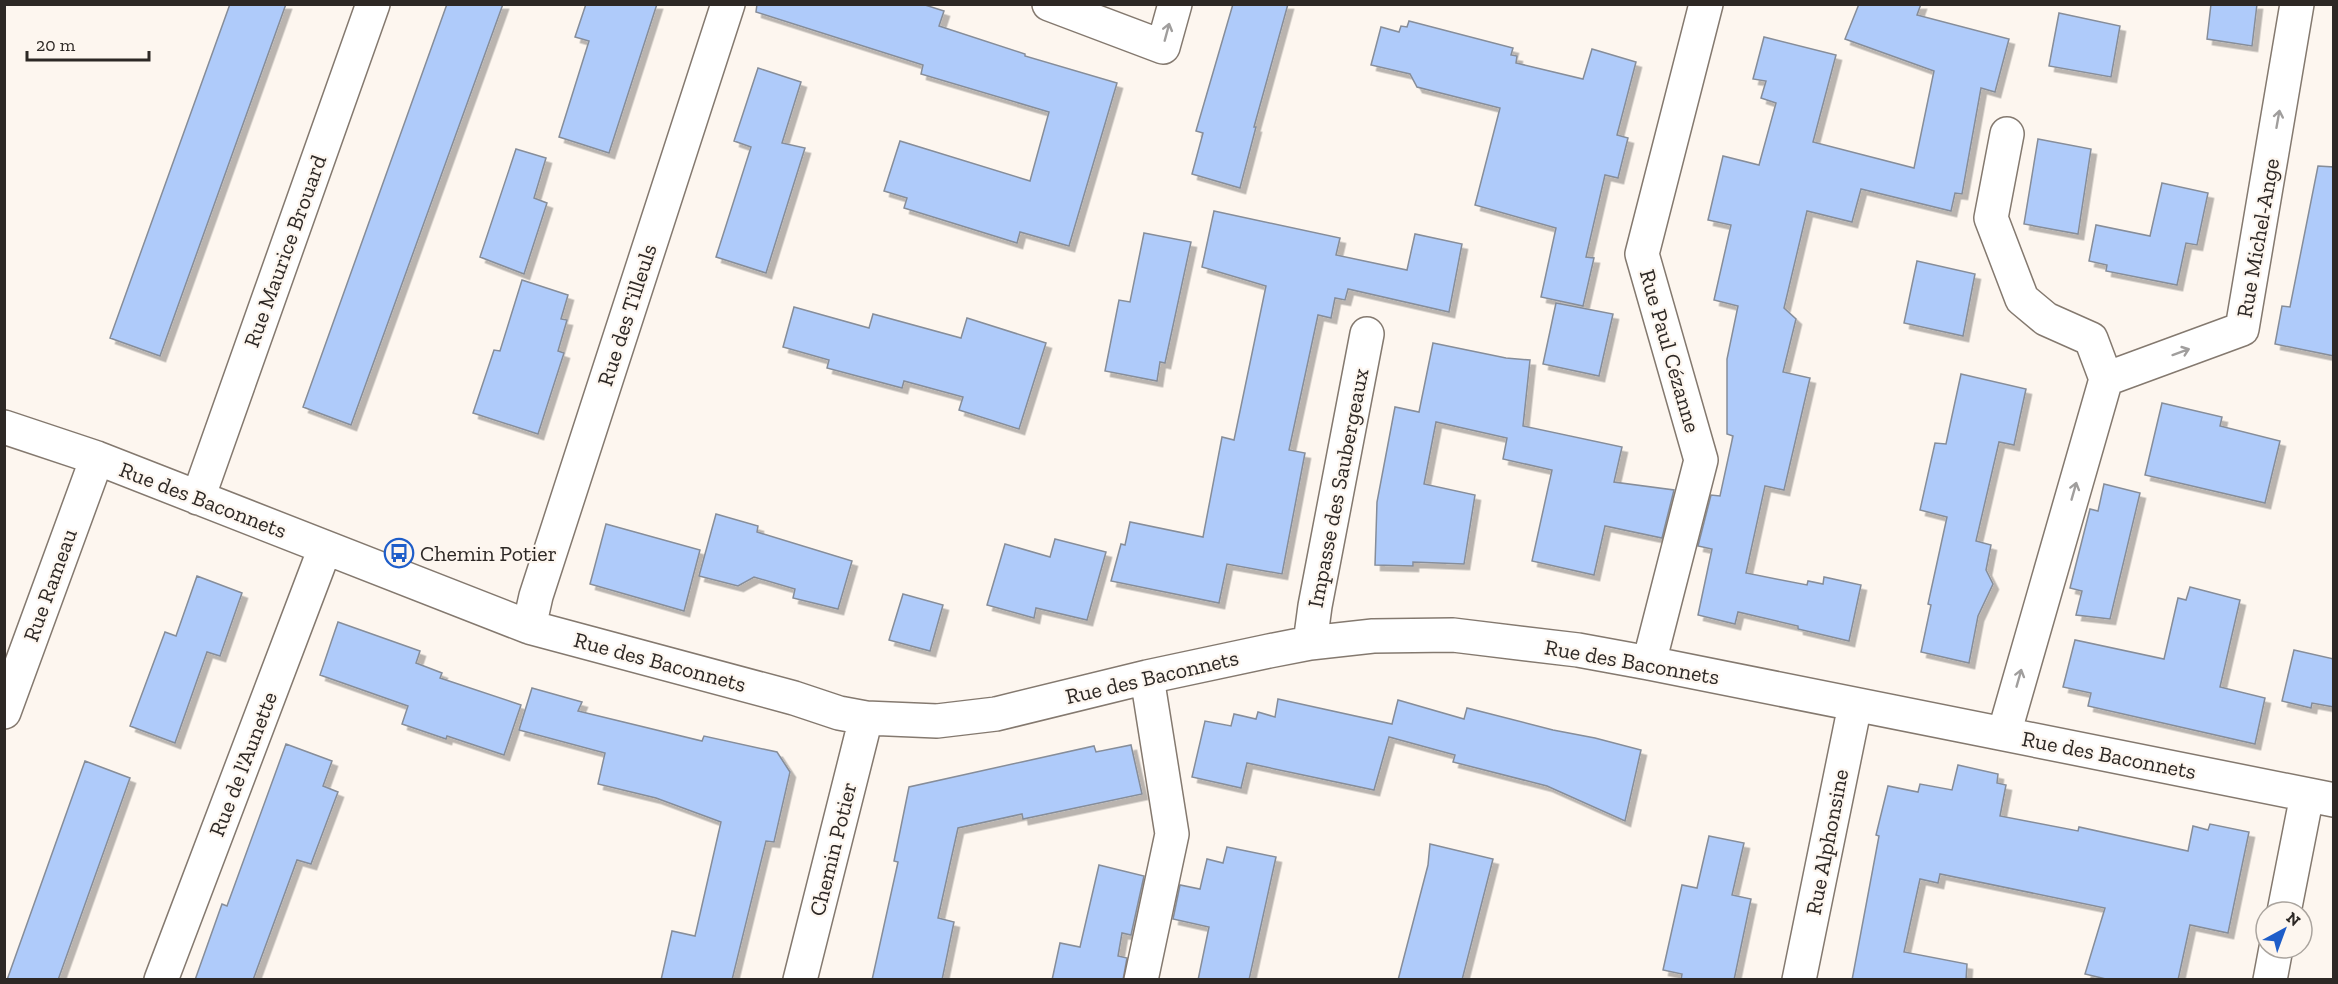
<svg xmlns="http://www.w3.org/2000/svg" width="2338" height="984" font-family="'Zilla Slab',serif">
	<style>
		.building { fill: #afcbfa; stroke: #868d99; stroke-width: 1.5; filter: url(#shadow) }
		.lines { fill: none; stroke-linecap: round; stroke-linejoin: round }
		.street-casing { stroke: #84796f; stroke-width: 36 }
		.street { stroke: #fff; stroke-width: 33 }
		.oneway { stroke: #a09e9d }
		.labels { text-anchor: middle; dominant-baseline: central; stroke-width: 4.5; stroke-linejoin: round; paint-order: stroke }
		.street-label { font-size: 22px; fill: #2d2825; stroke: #fdf6ef }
		.poi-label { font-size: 22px; fill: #2d2825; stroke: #fdf6ef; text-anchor: start }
	</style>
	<defs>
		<filter id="shadow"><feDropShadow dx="5.5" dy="5.5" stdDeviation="0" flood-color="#0004"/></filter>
	</defs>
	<rect width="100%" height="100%" fill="#fdf6ef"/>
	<path class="building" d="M230,4H286L160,356L110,338Z
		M447,4H503L351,425L303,407Z
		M586,4H657L609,153L559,137L589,41L575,37Z
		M757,4H922L944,11L939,26L1025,54V56L1117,83L1069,246L1020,232L1017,243L904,208L907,198L884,191L900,141L1030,181L1049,112L921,74L923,65L756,12Z
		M1233,4H1288L1254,127H1256L1240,188L1192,174L1203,133L1196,131Z
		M1859,4H1921L1917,15L2009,39L1995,92L1981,88L1962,194L1955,193L1951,211L1861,189L1852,222L1807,211L1784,308L1796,319L1783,372L1810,378L1784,490L1765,486L1746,573L1807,585L1808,581L1823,584L1824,577L1861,585L1849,641L1798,629V626L1738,612L1735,624L1698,615L1712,549L1698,546L1711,495L1720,496L1733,436L1727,434V359L1738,306L1714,300L1731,225L1708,220L1723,156L1759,165L1776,103L1761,98L1766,81L1753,79L1764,37L1836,55L1813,142L1914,168L1934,71L1845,39Z
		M2211,4H2257L2252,46L2207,39Z
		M2059,13L2120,26L2111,77L2049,66Z
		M1409,21L1513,48L1511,55L1517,56L1516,63L1583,79L1592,49L1636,62L1617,135L1628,138L1618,178L1605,175L1586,257L1594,258L1583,306L1541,297L1556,228L1475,205L1500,108L1417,87L1410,74L1371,65L1381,27L1399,32L1401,26L1407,27Z
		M758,68L801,82L782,143L805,148L766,273L716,257L751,147L734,141Z
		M2038,139L2091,149L2078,234L2024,224Z
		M516,149L546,158L534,198L547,203L524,274L480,257Z
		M2318,166L2334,167V356L2275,344L2282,306L2290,307Z
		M2162,183L2208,193L2197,245L2186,243L2177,285L2106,271L2107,265L2089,261L2096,225L2150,236Z
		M1214,211L1340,238L1336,255L1407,270L1415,234L1462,244L1449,312L1348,289L1345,300L1335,298L1331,318L1318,315L1289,450L1305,453L1282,574L1227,564L1219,603L1111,581L1121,544L1125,545L1130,522L1203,537L1222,437L1234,440L1266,286L1202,267Z
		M1144,233L1191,242L1165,363L1160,362L1157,381L1105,371L1119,300L1130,302Z
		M1917,261L1975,274L1963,336L1904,323Z
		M522,280L568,295L561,319L567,320L558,351L564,353L538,434L473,413L494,350L500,351Z
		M1556,303L1613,314L1599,376L1543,364Z
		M794,307L869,328L873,314L961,338L967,318L1046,343L1019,429L959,410L963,397L904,381L902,388L827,368L829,360L783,347Z
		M1433,343L1506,358L1530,360L1523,426L1622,447L1614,482L1674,490L1662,538L1605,526L1594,575L1532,561L1552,470L1503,459L1507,438L1436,422L1424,484L1475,495L1464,564L1413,562V566L1375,565L1377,502L1395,407L1419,412Z
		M1961,374L2026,389L2014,445L1999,442L1976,541L1991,545L1986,570L1993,584L1978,616L1969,663L1921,652L1931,605L1928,604L1947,517L1920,510L1935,443L1946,444Z
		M2162,403L2222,417L2220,426L2280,441L2265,503L2145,475Z
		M2104,484L2140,493L2110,619L2076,615L2082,591L2070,588L2090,509L2098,511Z
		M716,514L758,526L757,532L852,561L838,609L793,598L795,589L754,577L738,586L699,576Z
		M606,524L700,550L684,611L590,584Z
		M1055,539L1106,552L1087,620L1036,608L1034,618L987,605L1005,544L1050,557Z
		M197,576L242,593L220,656L207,652L175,743L130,726L165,632L176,636Z
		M2190,587L2240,600L2220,687L2265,698L2255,744L2088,706L2091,693L2063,687L2075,640L2164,659L2178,598L2186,600Z
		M903,594L943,605L930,651L889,640Z
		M338,622L420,651L416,663L442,673L440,678L521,705L504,755L447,736L446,739L402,724L408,706L320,675Z
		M2294,650L2334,659V707L2312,703L2311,708L2282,701Z
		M532,688L582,702L578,711L702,741L704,736L777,752L790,772L774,842L766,841L732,980H661L672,931L695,936L721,822L656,798L598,784L605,753L519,730Z
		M1278,699L1392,724L1398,700L1464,719L1467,708L1553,730L1595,738L1641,750L1625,821L1547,786L1453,762L1455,755L1389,737L1374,790L1247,763L1241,788L1192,777L1205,721L1231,726L1234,714L1256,719L1258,712L1275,717Z
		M286,744L332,761L323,786L338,792L311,864L297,860L253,980H195L222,904L227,906Z
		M1131,745L1142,794L1023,819L1022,814L958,828L938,918L954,922L942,980H872L898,862L894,861L909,787L1094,746L1096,752Z
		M85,761L130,778L58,980H7Z
		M1958,765L1998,774L1997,783L2006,785L2000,816L2078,831L2079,827L2188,851L2193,826L2208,830L2210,824L2249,832L2228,933L2190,925L2178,980H2110L2085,974L2105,908L1940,874L1938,883L1920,879L1904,952L1967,964L1966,980H1852L1879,836L1876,835L1888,786L1918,792L1920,784L1952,790Z
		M1709,836L1744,843L1732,895L1751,899L1734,980H1681L1682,974L1663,970L1682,885L1697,888Z
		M1430,844L1493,859L1462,980H1398L1428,865Z
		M1227,847L1276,857L1249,980H1198L1209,927L1173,919L1180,885L1200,889L1207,859L1223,863Z
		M1099,865L1144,876L1131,935L1122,933L1118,956L1127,958L1123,980H1052L1060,943L1080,947Z"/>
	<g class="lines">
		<g class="street-casing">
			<path id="street" d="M1049,4L1163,47L1175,4
				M2007,134L1991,218L2022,299L2046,319L2091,339L2106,379
				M4,427L97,458L529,627L794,698L839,713L866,718L937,721L996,714L1147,677L1269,651L1310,643L1373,636L1453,635L1578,650L1649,663L2334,800
				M198,498L373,4
				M529,627L536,596L728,4
				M1310,643L1315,606L1367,334
				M1649,663L1701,460L1642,254L1706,4
				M4,712L97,458
				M2004,734L2106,379L2242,329L2297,4
				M2284,912L2307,795
				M161,980L325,548
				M800,980L866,718
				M1141,980L1172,834L1147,677
				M1799,980L1855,705
				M2270,980L2276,948"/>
		</g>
		<use href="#street" class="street"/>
	</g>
	<defs><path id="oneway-shaft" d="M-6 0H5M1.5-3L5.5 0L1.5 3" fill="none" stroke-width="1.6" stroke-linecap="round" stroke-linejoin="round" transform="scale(1.5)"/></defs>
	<g class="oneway">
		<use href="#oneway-shaft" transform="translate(1167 32) rotate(-75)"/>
		<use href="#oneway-shaft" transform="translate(2278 119) rotate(-80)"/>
		<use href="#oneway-shaft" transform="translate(2181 352) rotate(-20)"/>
		<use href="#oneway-shaft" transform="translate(2074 491) rotate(-74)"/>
		<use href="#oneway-shaft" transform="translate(2019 678) rotate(-74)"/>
	</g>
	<defs>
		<g id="bus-ring" transform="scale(1.5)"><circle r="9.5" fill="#fdf6ef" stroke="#1e5dc9" stroke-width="1.5"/><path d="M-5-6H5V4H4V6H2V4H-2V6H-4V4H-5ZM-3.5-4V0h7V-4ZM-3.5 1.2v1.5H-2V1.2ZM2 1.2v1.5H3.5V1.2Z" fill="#1e5dc9"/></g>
	</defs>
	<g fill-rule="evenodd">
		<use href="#bus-ring" x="399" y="553"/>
	</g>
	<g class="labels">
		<g class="street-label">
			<text transform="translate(2258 238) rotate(-80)">Rue Michel-Ange</text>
			<text transform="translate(285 251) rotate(-70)">Rue Maurice Brouard</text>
			<text transform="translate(627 315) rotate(-72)">Rue des Tilleuls</text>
			<text transform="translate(1670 351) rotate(74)">Rue Paul Cézanne</text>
			<text transform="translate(1338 488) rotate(-79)">Impasse des Saubergeaux</text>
			<text transform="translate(203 500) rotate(21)">Rue des Baconnets</text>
			<text transform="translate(50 585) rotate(-70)">Rue Rameau</text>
			<text transform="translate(660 662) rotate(15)">Rue des Baconnets</text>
			<text transform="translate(1632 662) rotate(10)">Rue des Baconnets</text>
			<text transform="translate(1152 677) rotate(-13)">Rue des Baconnets</text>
			<text transform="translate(2109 755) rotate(11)">Rue des Baconnets</text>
			<text transform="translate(243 764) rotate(-69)">Rue de l'Aunette</text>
			<text transform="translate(1827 842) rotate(-79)">Rue Alphonsine</text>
			<text transform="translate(833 849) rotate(-76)">Chemin Potier</text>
		</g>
		<g class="poi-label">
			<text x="420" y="553">Chemin Potier</text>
		</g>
	</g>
	<rect width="2338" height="984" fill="none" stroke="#2d2825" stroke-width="12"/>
	<g transform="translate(2284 930) rotate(41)"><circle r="28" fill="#fdf6ef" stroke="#aaa49e" stroke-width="1.5"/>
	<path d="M0-4.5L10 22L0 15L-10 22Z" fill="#1e5dc9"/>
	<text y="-9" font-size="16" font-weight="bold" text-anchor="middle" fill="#2d2825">N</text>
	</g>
	<path d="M27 51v9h122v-9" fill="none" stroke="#2d2825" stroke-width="3"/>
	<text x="36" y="51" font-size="18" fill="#2d2825" stroke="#fdf6ef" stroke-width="4.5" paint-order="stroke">20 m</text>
</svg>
